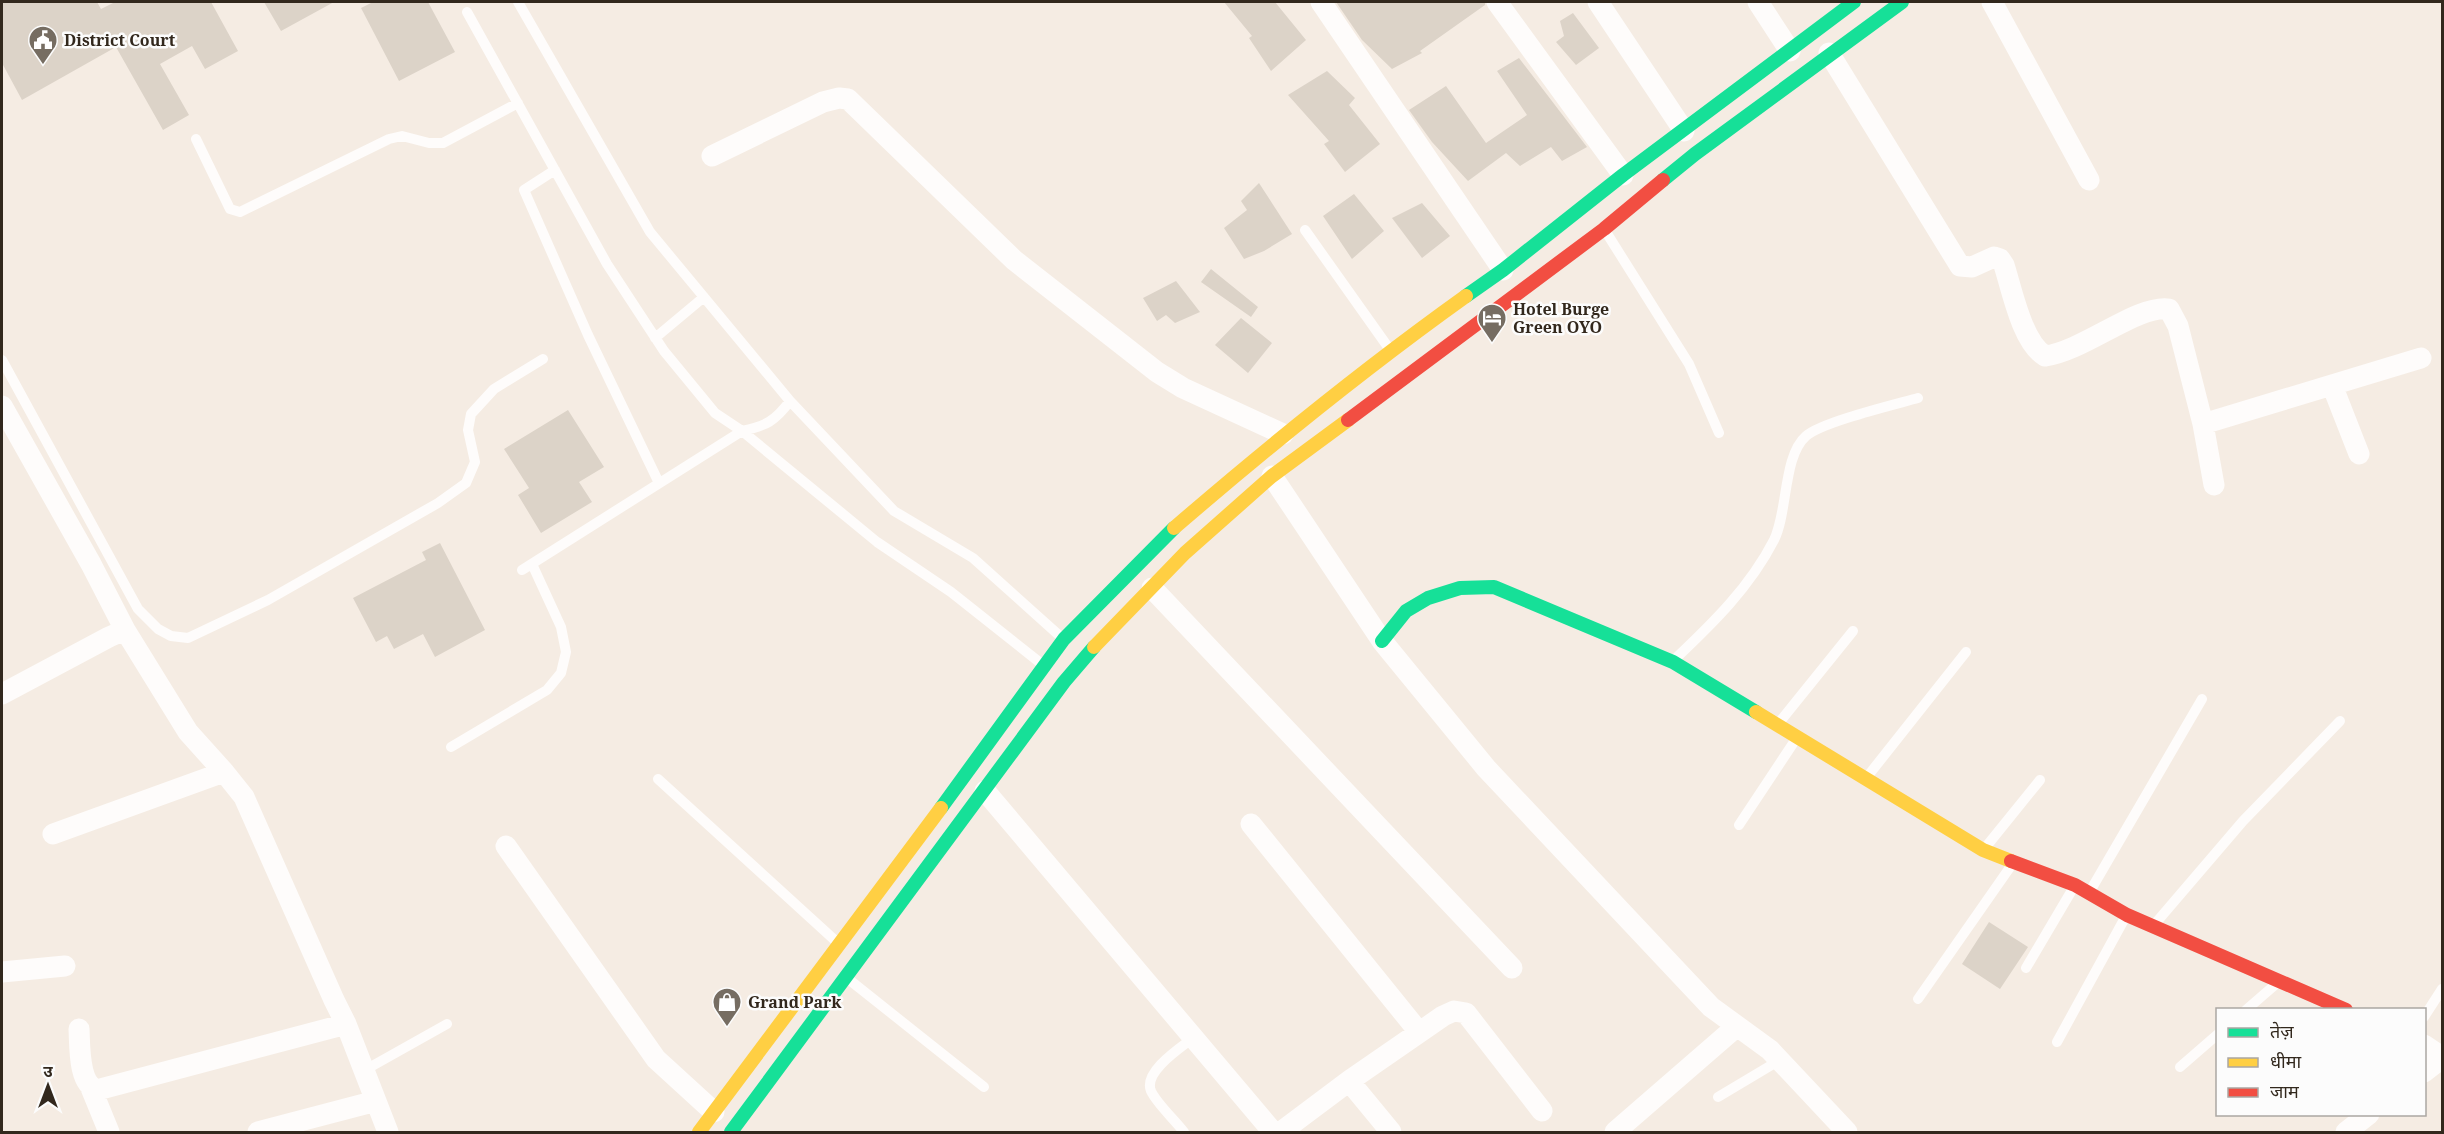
<svg xmlns="http://www.w3.org/2000/svg" width="2444" height="1134" font-family="'Noto Serif','Noto Sans Devanagari',serif">
	<style>
		.building { fill: #dcd3c8 }
		.lines { fill: none; stroke-linecap: round; stroke-linejoin: round }
		.lane { stroke: #fefcfb; stroke-width: 10 }
		.street { stroke: #fefcfb; stroke-width: 21 }
		.fast { stroke: #16e098; stroke-width: 14 }
		.slow { stroke: #ffcf43; stroke-width: 14 }
		.jam { stroke: #f24e42; stroke-width: 14 }
		.labels { text-anchor: middle; dominant-baseline: central; stroke-width: 5; stroke-linejoin: round; paint-order: stroke }
		.poi-label { font-size: 16px; font-weight: bold; fill: #32281d; stroke: #fcfcfc; text-anchor: start }
	</style>
	<rect width="100%" height="100%" fill="#f5ece3"/>
	<path class="building" d="M2,2H97L101,9L115,2H211L238,51L205,69L192,46L160,64L189,115L163,130L116,47L22,100L2,63Z
		M264,2H334L281,31Z
		M373,2H428L455,52L399,81L361,8Z
		M1224,2H1275L1306,40L1271,71L1249,38L1252,36Z
		M1336,2H1485V5L1420,51L1422,53L1392,69L1362,40Z
		M1573,13L1599,48L1576,65L1556,42L1564,36L1560,21Z
		M1519,58L1587,147L1562,161L1551,147L1520,166L1506,153L1468,181L1432,142L1409,110L1446,86L1486,143L1527,115L1497,71Z
		M1327,71L1355,98L1349,105L1380,144L1345,172L1324,144L1329,141L1288,95Z
		M1259,183L1292,234L1264,251L1244,259L1224,228L1247,210L1241,201Z
		M1354,194L1384,231L1352,259L1323,216Z
		M1422,203L1450,236L1422,258L1392,218Z
		M1211,269L1258,307L1251,317L1201,282Z
		M1176,281L1200,312L1175,323L1166,315L1157,321L1143,298Z
		M1241,318L1272,343L1248,373L1215,345Z
		M568,410L604,467L579,482L592,502L541,533L518,495L529,488L504,449Z
		M440,543L485,630L435,657L423,634L394,649L387,636L376,642L353,598L426,560L422,552Z
		M1989,922L2028,947L2000,989L1962,964Z"/>
	<g class="lines">
		<path class="lane" d="M518,2L650,232L790,401L894,511L973,558L1061,637
			M467,12L607,264L664,351L715,413L742,431L877,542L951,592L1043,665
			M196,139L230,209L240,212L389,139L402,136L429,143H443L518,103
			M555,170L524,190L588,335L659,483
			M1305,230L1388,347
			M1606,232L1689,364L1719,433
			M655,338L704,297
			M2,360L138,609L158,629L171,636L188,638L268,600L438,503L466,483L475,462L468,430L471,414L494,389L543,359
			M522,570L742,431C766,426 775,421 790,401
			M1675,659C1713,623 1750,587 1774,540C1788,512 1783,456 1806,436C1822,422 1893,405 1918,398
			M1778,724L1853,631
			M451,747L547,690L561,673L566,652L561,627L532,564
			M1867,777L1966,652
			M658,779L839,944
			M1739,825L1796,739
			M1985,848L2040,780
			M2089,893L2202,699
			M2154,925L2243,821L2340,721
			M2026,968L2075,885
			M847,978L984,1087
			M1918,999L2013,863
			M2246,1010L2276,984
			M2424,1017L2442,989
			M2057,1042L2126,916
			M2180,1067L2218,1034
			M365,1070L447,1024
			M1718,1097L1780,1060
			M1184,1132C1175,1120 1157,1104 1151,1091C1143,1072 1180,1048 1193,1038"/>
		<path class="street" d="M1321,2L1503,270
			M1497,2L1623,175
			M1598,2L1684,131
			M1758,2L1790,51
			M1992,2L2089,180
			M1829,53L1960,266L1972,267L1994,257L2000,259L2004,265C2012,290 2022,342 2045,356C2084,351 2138,304 2169,309L2178,326L2203,424L2214,485
			M712,156L823,102L839,98L848,99L1014,260L1157,372L1183,388L1283,434
			M2332,385L2359,454
			M2,406L91,564L125,630L188,732L224,772L244,797L334,1000L346,1024L388,1132
			M2203,424L2421,358
			M1272,476L1382,641L1486,768L1711,1007L1770,1050L1847,1132
			M1152,588L1512,968
			M2,694L109,637L125,630
			M985,791L1273,1132
			M1251,824L1419,1032
			M53,834L224,772
			M506,846L656,1059L714,1112
			M2,972L65,966
			M79,1029C80,1046 78,1084 97,1090L346,1024
			M2424,1045L2442,1057
			M2424,1072L2442,1058
			M1349,1081L1391,1132
			M91,1088L109,1132
			M258,1132L376,1101
			M1281,1132L1349,1081L1443,1016L1454,1011L1466,1013L1542,1111
			M1615,1132L1736,1027
			M2346,1132L2369,1114"/>
		<path class="fast" d="M1663,180L1695,154L1902,2
			M1466,296L1503,270L1623,175L1854,2
			M1382,641L1406,611L1428,598L1460,588L1494,587L1673,662L1756,712
			M941,808L1064,639L1174,528
			M731,1132L1064,682L1094,647"/>
		<path class="slow" d="M1174,528C1269,446 1364,369 1466,296
			M1094,647L1185,553L1272,476L1348,420
			M1756,712L1983,850L2011,861
			M699,1132L941,808"/>
		<path class="jam" d="M1348,420L1604,229L1663,180
			M2011,861L2075,885L2127,915L2346,1010"/>
	</g>
	<defs>
		<g id="civic-pin" transform="scale(1.5)"><path d="M0 17L-7.5 6A9.5 9.5 0 1 1 7.5 6Z" fill="#766d62" stroke="#fcfcfc"/><path d="M-.6-6.5H3V-4.5H.6V-3L4-1V1h2V6H-6V1h2V-1L-.6-3ZM-1.2 2.5V6h2.4V2.5Z" fill="#fff"/></g>
		<g id="hotel-pin" transform="scale(1.5)"><path d="M0 17L-7.5 6A9.5 9.5 0 1 1 7.5 6Z" fill="#766d62" stroke="#fcfcfc"/><path d="M-6-4.5h1.5V1H6V5H4.5V3h-9V5H-6ZM-4 0a1.8 1.8 0 1 1 3.6 0ZM.5 0V-2.5h3Q6-2.5 6 0Z" fill="#fff"/></g>
		<g id="shop-pin" transform="scale(1.5)"><path d="M0 17L-7.5 6A9.5 9.5 0 1 1 7.5 6Z" fill="#766d62" stroke="#fcfcfc"/><path d="M-5-2.5h2.3a2.7 3.5 0 0 1 5.4 0H5L5.5 6h-11ZM-1.5-2.5h3a1.5 2.3 0 0 0-3 0Z" fill="#fff"/></g>
	</defs>
	<g fill-rule="evenodd">
		<use href="#civic-pin" x="43" y="40"/>
		<use href="#hotel-pin" x="1492" y="318"/>
		<use href="#shop-pin" x="727" y="1002"/>
	</g>
	<g class="labels">
		<g class="poi-label">
			<text x="64" y="40">District Court</text>
			<text x="1513" y="309">Hotel Burge<tspan x="1513" dy="18">Green OYO</tspan></text>
			<text x="748" y="1002">Grand Park</text>
		</g>
	</g>
	<rect width="2444" height="1134" fill="none" stroke="#32281d" stroke-width="6"/>
	<rect x="2216" y="1008" width="210" height="108" fill="#fcfcfc" stroke="#aba7a3" stroke-width="1.5"/>
	<rect x="2228" y="1028" width="30" height="9" fill="#16e098" stroke="#aba7a3" stroke-width="1.5"/>
	<text x="2270" y="1038" font-size="18" fill="#32281d">तेज़</text>
	<rect x="2228" y="1058" width="30" height="9" fill="#ffcf43" stroke="#aba7a3" stroke-width="1.5"/>
	<text x="2270" y="1068" font-size="18" fill="#32281d">धीमा</text>
	<rect x="2228" y="1088" width="30" height="9" fill="#f24e42" stroke="#aba7a3" stroke-width="1.5"/>
	<text x="2270" y="1098" font-size="18" fill="#32281d">जाम</text>
	<g transform="translate(48 1086)" stroke="#fcfcfc" stroke-width="4.5" paint-order="stroke">
	<path d="M0-4.5L10 22L0 15L-10 22Z" fill="#32281d"/>
	<text y="-9" font-size="16" font-weight="bold" text-anchor="middle" fill="#32281d">उ</text>
	</g>
</svg>
